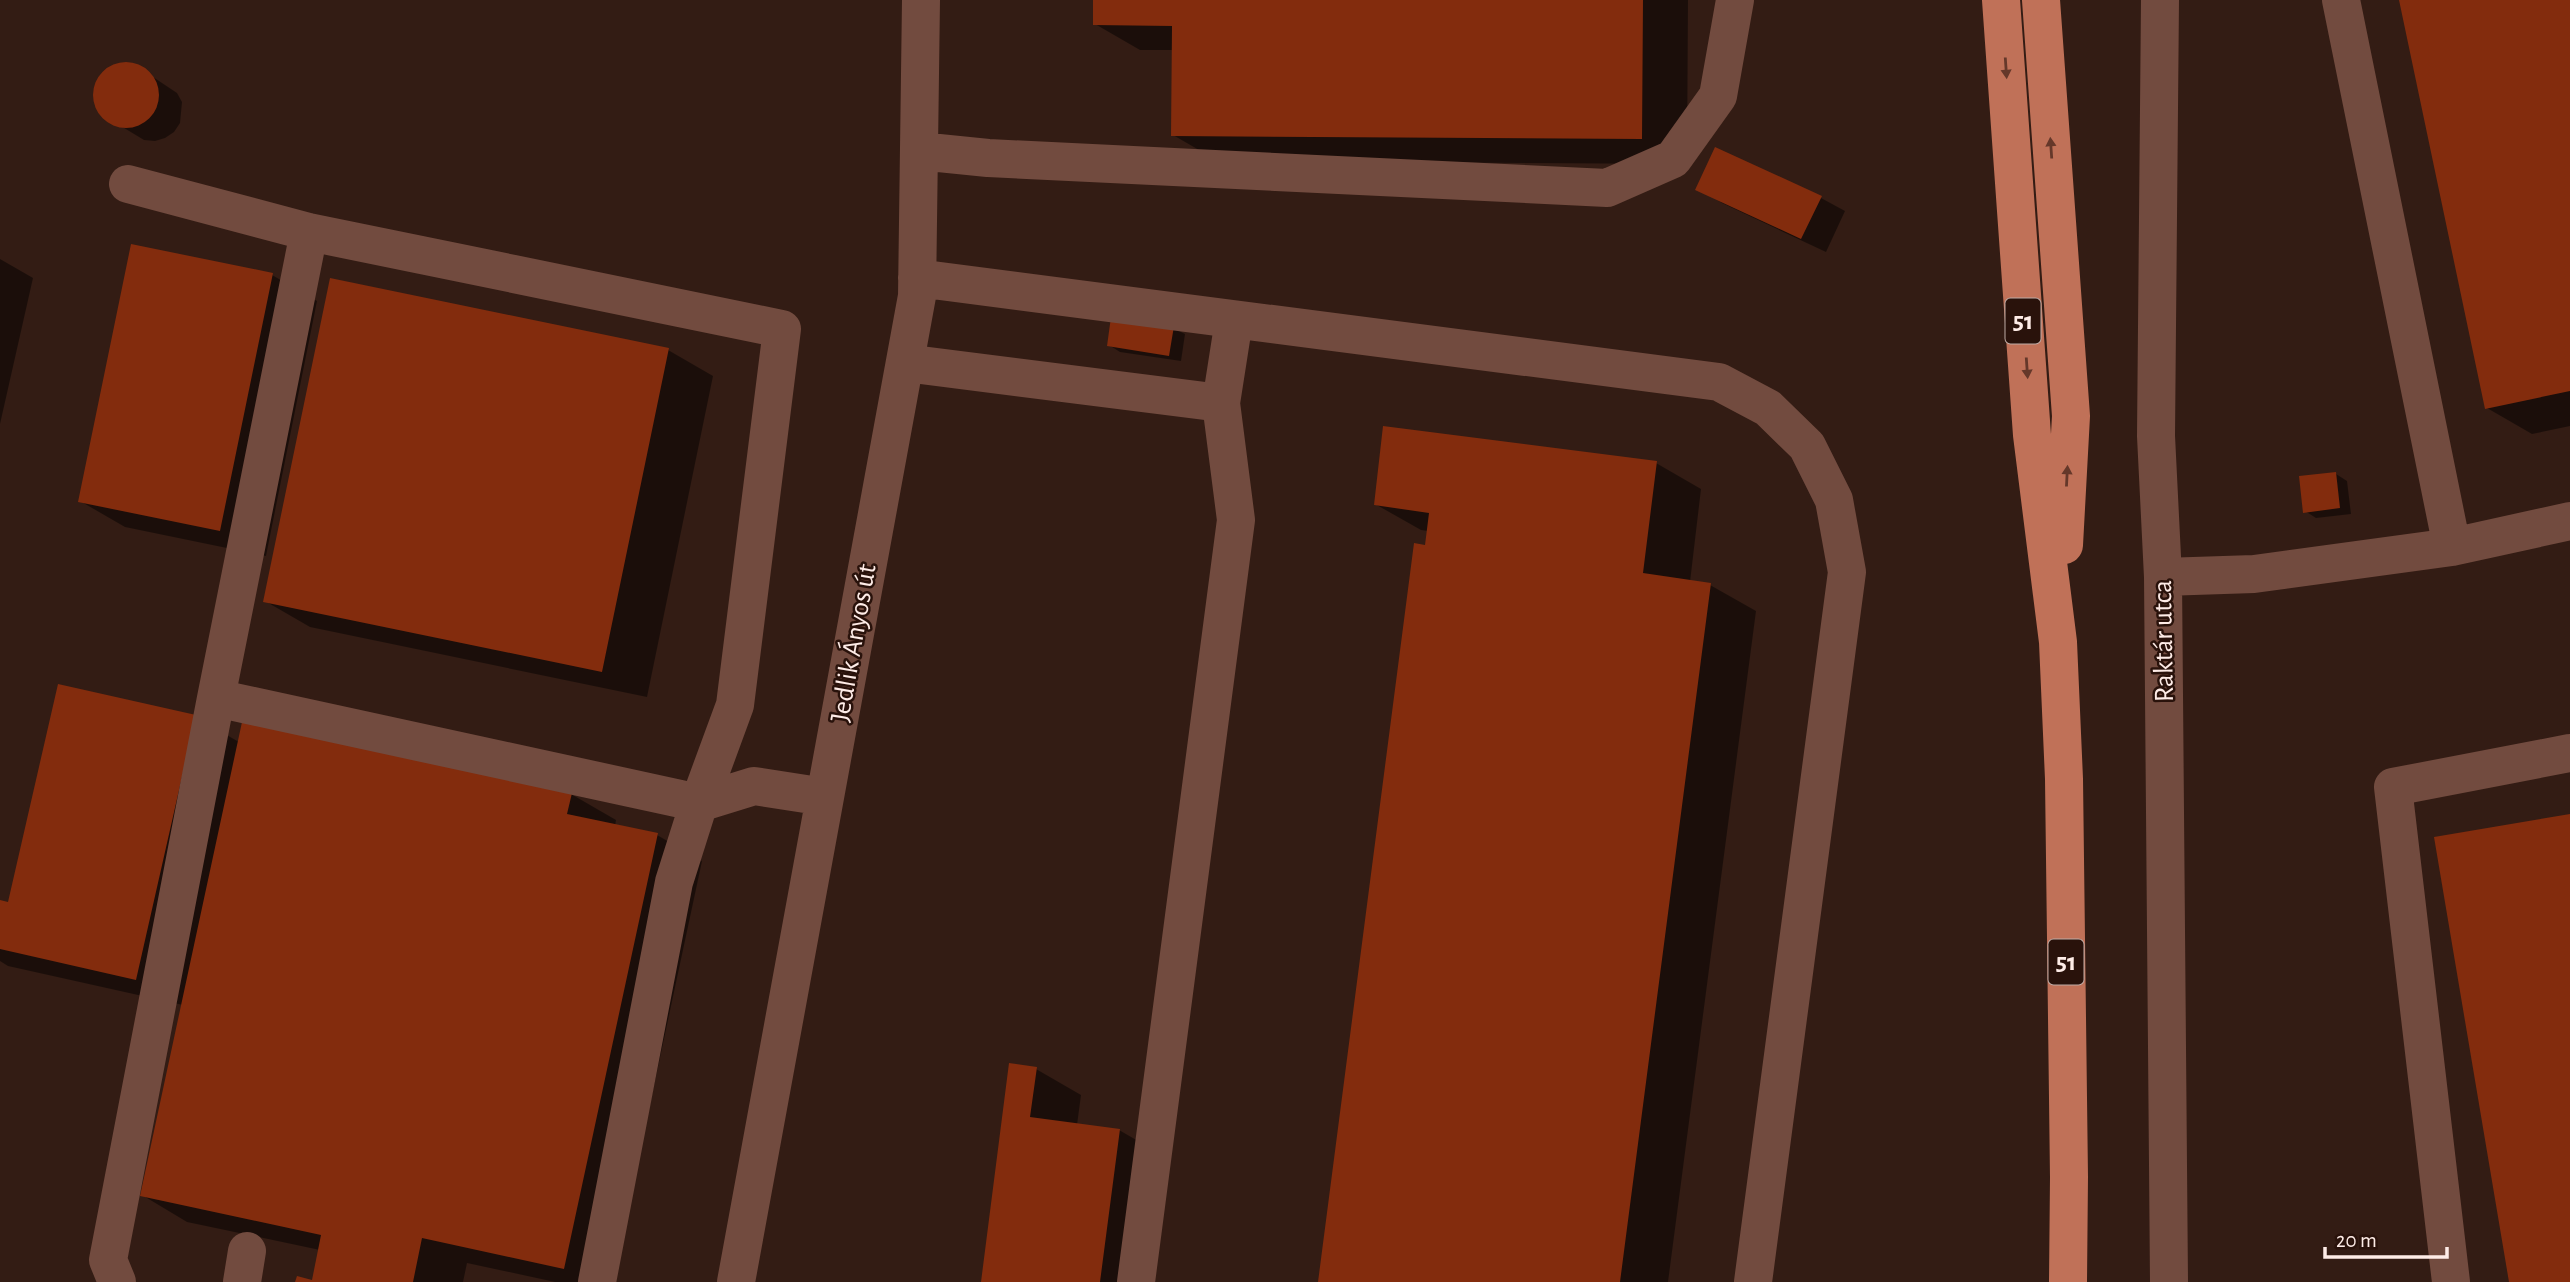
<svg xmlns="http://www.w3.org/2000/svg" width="2570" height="1282" font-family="'Alegreya Sans',sans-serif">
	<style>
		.shadow { fill: #0007 }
		.building { fill: #832c0d }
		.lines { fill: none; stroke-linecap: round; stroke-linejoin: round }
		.minor { stroke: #724b3f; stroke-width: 38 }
		.major { stroke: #c07158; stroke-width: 38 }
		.oneway { fill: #65382a }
		.labels { text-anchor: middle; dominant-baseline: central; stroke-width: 5; stroke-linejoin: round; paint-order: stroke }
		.shield { fill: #29120b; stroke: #beaba5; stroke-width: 2 }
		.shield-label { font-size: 26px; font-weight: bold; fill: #feece7 }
		.street-label { font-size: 28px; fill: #feece7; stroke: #29120b }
	</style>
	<rect width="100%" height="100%" fill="#331c14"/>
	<path class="shadow" d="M1095,0H1688L1687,164L1218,161L1173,135L1174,50H1140L1095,24Z
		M2401,0H2570V426L2532,434L2487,408Z
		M135,65L177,93L182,102L180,123L174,132L165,138L155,141L144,140L101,114L97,106L96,87L107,71L115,66Z
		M1698,189L1821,198L1845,211L1826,252L1722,203Z
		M0,259L33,278L0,424Z
		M272,275L317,301L266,556L125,527L80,501Z
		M1173,328L1185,334L1181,361L1120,352L1109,345Z
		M668,350L713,376L647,697L310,627L265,601Z
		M1656,463L1701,489L1690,582L1710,585L1756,611L1668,1282H1319L1428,531L1421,530L1375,504Z
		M2336,474L2347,481L2351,514L2316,518L2305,511Z
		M195,717L239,742L571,794L616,820L615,826L657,835L702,861L612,1282H555L467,1263L463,1282H297H313L320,1250L187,1222L142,1195L183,1005L8,966L0,961V902L10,904Z
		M1036,1069L1081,1095L1077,1125L1119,1130L1164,1156L1148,1282H983Z"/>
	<path class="building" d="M1093,0H1643L1642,139L1171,136L1172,26L1093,25Z
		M2399,0H2570V391L2485,409Z
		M93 95a33 33 0 1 1 66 0a33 33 0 1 1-66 0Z
		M1715,147L1822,196L1801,239L1695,190Z
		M131,244L273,273L220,531L78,502Z
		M330,278L669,348L602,672L263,602Z
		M1111,317L1174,326L1169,356L1107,346Z
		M1383,426L1657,461L1643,573L1711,583L1620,1282H1318L1414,543L1425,545L1429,513L1374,505Z
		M2336,472L2340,508L2303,513L2299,476Z
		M58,684L196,715L136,980L0,949V900L8,902Z
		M242,722L572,793L567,814L658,833L564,1269L422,1238L413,1282H295L297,1276L312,1280L321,1235L140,1196Z
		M2570,814V1282H2509L2434,837Z
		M1009,1063L1037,1067L1030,1117L1120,1129L1100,1282H981Z"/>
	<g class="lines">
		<path class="minor" d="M2160,0L2156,436L2163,577L2169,1282
			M2341,0L2452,547
			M919,151L988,158L1607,188L1673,159L1718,96L1735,0
			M128,184L309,232
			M917,278L1719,382L1768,408L1807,446L1834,500L1847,572L1753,1282
			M905,363L1221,403
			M2163,577L2254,574L2452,547L2570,521
			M117,1282L108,1260L216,698L309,232L782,329L735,705L699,803L216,698
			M242,1282L247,1251
			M597,1282L674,882L699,803L754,786L825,797
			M736,1282L917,296L921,0
			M1136,1282L1236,520L1221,403L1234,320
			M2451,1282L2393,787L2570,753"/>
		<path class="major" d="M2001,0L2032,435L2058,642L2064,779L2069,1177L2068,1282
			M2041,0L2071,416L2064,545"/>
	</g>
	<defs><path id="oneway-solid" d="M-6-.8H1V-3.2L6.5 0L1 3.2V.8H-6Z" transform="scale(1.75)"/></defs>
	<g class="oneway">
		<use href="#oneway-solid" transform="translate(2006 68) rotate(86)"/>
		<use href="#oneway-solid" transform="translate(2051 148) rotate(-94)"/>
		<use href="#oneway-solid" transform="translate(2027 368) rotate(86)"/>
		<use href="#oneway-solid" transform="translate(2067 476) rotate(-87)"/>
	</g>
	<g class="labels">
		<g class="shield">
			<rect x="2005.5" y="298.5" width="35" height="45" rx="5"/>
			<rect x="2048.5" y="939.5" width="35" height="45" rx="5"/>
		</g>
		<g class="shield-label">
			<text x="2023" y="321">51</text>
			<text x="2066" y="962">51</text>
		</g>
		<g class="street-label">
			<text transform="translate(2164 641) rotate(-91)">Raktár utca</text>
			<text transform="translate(854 643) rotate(-80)">Jedlik Ányos út</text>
		</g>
	</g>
	<path d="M2325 1247v10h122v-10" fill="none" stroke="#feece7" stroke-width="3.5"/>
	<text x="2336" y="1247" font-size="21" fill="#feece7" stroke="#29120b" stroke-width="5" paint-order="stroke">20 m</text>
</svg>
